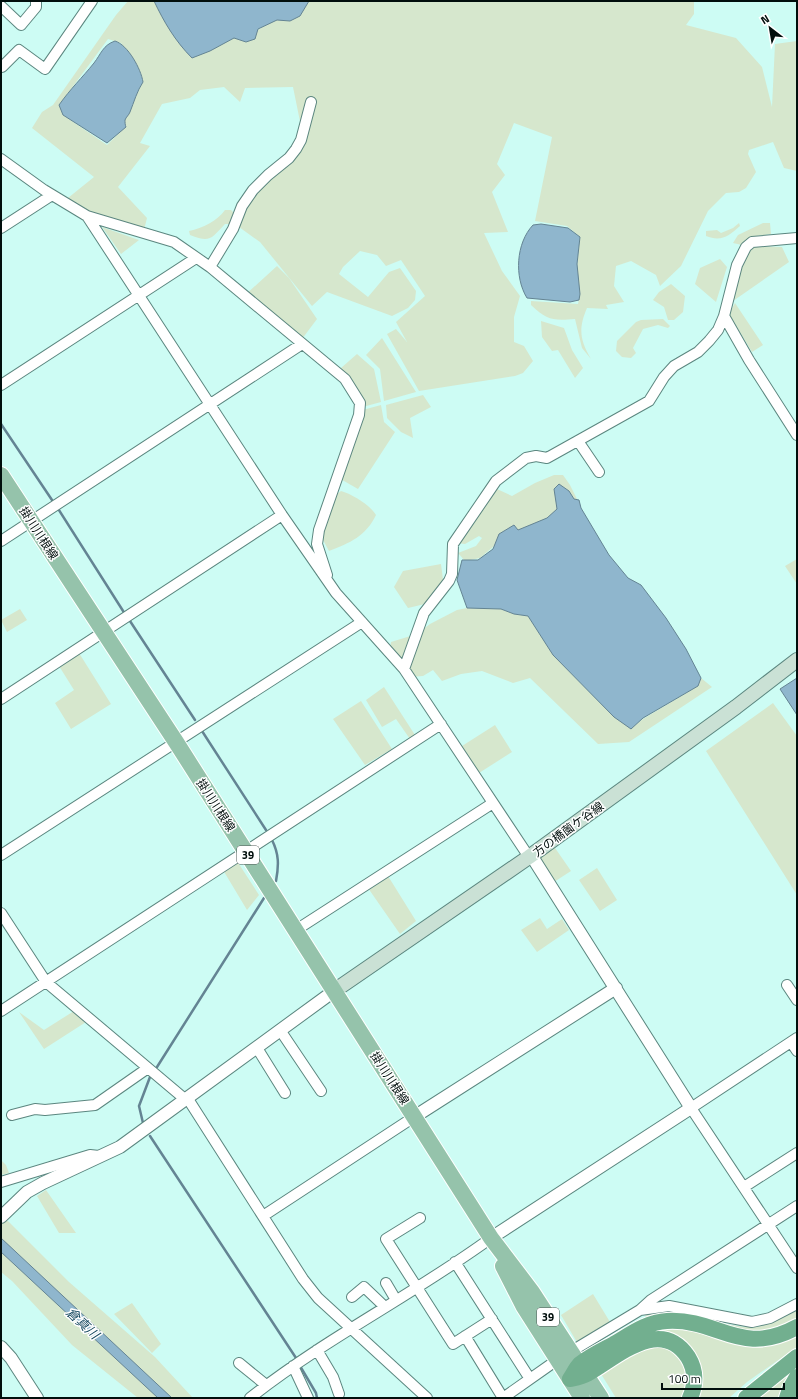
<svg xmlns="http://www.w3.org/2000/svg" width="798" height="1399" font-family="'Titillium Web','Noto Sans JP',sans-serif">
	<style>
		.green { fill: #d6e7cd; fill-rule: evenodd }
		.water { fill: #8fb6cd; stroke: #648493 }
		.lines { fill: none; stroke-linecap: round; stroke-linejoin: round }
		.stream { stroke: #648493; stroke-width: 2.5 }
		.minor-casing { stroke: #5b867f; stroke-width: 12 }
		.tertiary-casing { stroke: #5b867f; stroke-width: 14 }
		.secondary-casing { stroke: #5b867f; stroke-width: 16 }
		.primary-casing { stroke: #fff; stroke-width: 18 }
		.trunk-casing { stroke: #fff; stroke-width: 18 }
		.minor { stroke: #fff; stroke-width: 10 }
		.tertiary { stroke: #fff; stroke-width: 12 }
		.secondary { stroke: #cae1d5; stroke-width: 14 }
		.primary { stroke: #95c3ab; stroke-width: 16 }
		.trunk { stroke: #72af8f; stroke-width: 16 }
		.labels { text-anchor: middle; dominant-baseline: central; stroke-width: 3; stroke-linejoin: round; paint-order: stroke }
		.shield { fill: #fff; stroke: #4d5655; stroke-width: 1 }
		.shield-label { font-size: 11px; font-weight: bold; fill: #010e0c }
		.street-label { font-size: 12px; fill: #010e0c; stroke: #fff }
		.water-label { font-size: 13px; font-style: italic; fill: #13465e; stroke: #fff }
	</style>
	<rect width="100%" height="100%" fill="#cdfcf4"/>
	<path class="green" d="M128,1H155L172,33L192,58L234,38L246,42L258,30L299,1H694V14L686,25L736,38L762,67L772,107L775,44L797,41V171L784,168L773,142L749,150L748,154L756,172L746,188L739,192L726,193L708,211L681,266L660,286L656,275L631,261L616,266L614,286L624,302L606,305L608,309L587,308C578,329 580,340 591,359L582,348L575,319C553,321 547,320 531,305V301L578,304L580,294L575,288L580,237L567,226L535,221L552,137L514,123L497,164L505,175L492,192L508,232L484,233L502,271L520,296L514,317V342L524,346L533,361L523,373L515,376L419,391L387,334L396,329L407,342L396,322L425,296L401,260L386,266L377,255L360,251L343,267L339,274L368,297L389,272L400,268L416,291L415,300L408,308L392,316L327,292L312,306L260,242L239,227L248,202L304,141L293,87L245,88L240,102L224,87L200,90L190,98L162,104L140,143L150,146L118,187L147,218L144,230L96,219L63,202L94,177L32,128L42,112L53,105L116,15ZM108,39L121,43L143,81L125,120V127L107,145L63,115L60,104Z
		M225,210H231L236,215L231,224H225C211,239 210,243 190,235L189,231C203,228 217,221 225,210Z
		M739,223L740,226C729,236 721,242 706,236V231L717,230L721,233L733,228Z
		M763,223H770L771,234L750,237L742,245L733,243L738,235Z
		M102,227L139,240L121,254Z
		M755,246L782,247L789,262L733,301L741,257Z
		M720,259L727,267L716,302L695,284L700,268Z
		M277,266L289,278L317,319L302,339L244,296Z
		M671,284L685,296L683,312L674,320H668L664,307L653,300L659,292Z
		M735,303L763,345L752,352L729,314Z
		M663,319L670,326L668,328L658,325L643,329L633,348L636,353L631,358L622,357L616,351L617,341L636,322L641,320Z
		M541,321L564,328L572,350L583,368L575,378L558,350L552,351L542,337Z
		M382,338L416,392L384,401L380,369L366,355Z
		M357,354L374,369L381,402L359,408L338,373L341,368Z
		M423,395L431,407L410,418L413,438L401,432L387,418L386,405Z
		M381,405L384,422L395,432L358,489L337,477L359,411Z
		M554,475H563L570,485L580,505L500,541L480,558L465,561L458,553L476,546L482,538L479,536L465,544L457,543L497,489L512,496L535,483Z
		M341,491C352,494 370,505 376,515C366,536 350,543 329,551L323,540V529L337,494Z
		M797,559V584L785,566Z
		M441,564L443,580L429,603L408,608L394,587L403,571Z
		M467,608L501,609L514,614L528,616L553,655L614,717L631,728L643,719L698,686L701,678L712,687L629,742L598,744L530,678L513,683L482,671L461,674L442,681L433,670L423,676L409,677L390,650L391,642L417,634L430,624L457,610Z
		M20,609L27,620L7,632L1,620Z
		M79,653L111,704L71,729L55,703L74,690L59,666Z
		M384,687L415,735L410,739L396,719L382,727L366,700Z
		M361,701L392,749L365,765L333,719Z
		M773,703L797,736V895L706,751Z
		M495,725L512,752L479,773L462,746Z
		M553,845L571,871L554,882L538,858Z
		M237,861L259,895L247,910L223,870Z
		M597,868L617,900L600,911L579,880Z
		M388,876L416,921L400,934L368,888Z
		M540,918L547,929L562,919L569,930L537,952L521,930Z
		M74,1011L86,1022L44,1049L19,1012L44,1030Z
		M1,1160L6,1165L9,1173L1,1175Z
		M46,1190L76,1233H59L37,1196Z
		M1,1217L9,1222L69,1282L155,1357L193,1398H138L72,1345L12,1281L1,1272Z
		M593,1294L610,1322L578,1344L561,1315Z
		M132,1303L161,1344L152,1353L114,1314Z
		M673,1309C697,1315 727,1327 751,1327C767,1327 783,1316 797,1310V1323L769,1333L646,1320L645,1313Z
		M668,1326L727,1338L797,1330V1347L747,1382L729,1398H691L697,1383L676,1339L646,1330Z
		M656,1343L676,1349L690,1373L686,1398H616L601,1374L617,1360Z
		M797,1367L791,1380L786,1398H757Z"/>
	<path class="water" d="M154,1H309L300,16L290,21L277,20L258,29L255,39L246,42L234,38L210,51L192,58C175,41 164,22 154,1Z
		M115,41C128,45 141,69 143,82C137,91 134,102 130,112C129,115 126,117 125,120C125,122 125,125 126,127L107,143L63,115L59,105C71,88 82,78 94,63C101,54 103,45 115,41Z
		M541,224L568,228L580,237L577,264L580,294L579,300L570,302L527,298C514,277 516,243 533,225Z
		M559,484L569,491L574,499L579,500L581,508L609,555L628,578L641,585L666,618L686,649L701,678L698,686L643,718L631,729L614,717L553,655L528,616L514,614L501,609L467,608L457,580L462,560H478L493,549L499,534L514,525L518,530L547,518L557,509L554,489Z
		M797,678V715L780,689Z
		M1,1238L172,1398H158L1,1252Z"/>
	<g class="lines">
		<path class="stream" d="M1,424L54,503
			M57,507L125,614
			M128,618L195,720
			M202,731L266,830
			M272,840C279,854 279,865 276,881
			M157,1067L264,898
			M143,1123L139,1106L150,1077
			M150,1136L298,1361
			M300,1366L316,1393L317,1398"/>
		<g class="minor-casing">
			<path id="minor" d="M1,6L21,25L36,7V1
				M1,66L2,67L19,50L45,69L92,1
				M1,159L44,190L87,216L174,242L210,267L345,379L360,403L359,415L319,530L317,544L327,575
				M87,216L282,515L336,593L404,669L529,857
				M1,228L52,195
				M210,267L233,229L242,206L253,190L268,175L289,158L296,149L301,140L311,102
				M724,316L749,360L797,435
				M1,385L196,258
				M578,441L599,472
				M1,541L302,344
				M404,669L424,613L449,581L452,574L453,544L496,481L526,458L536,456L547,458L649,401L664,377L674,366L698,352L709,341L718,330L724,316L737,265L746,247L752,242L797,238
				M1,699L282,515
				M1,855L362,622
				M1,913L46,982L186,1100
				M296,930L493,803
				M787,985L797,1000
				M1,1011L441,724
				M280,1030L321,1091
				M797,1038L691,1108L797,1268
				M791,1042L797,1051
				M257,1048L285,1093
				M188,1099L303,1279L318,1298L427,1398
				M12,1115L35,1109L45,1110L95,1105L148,1068
				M1,1182L90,1155L99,1156
				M744,1187L797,1153
				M263,1216L414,1117
				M420,1218L386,1239L453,1344L492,1319
				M455,1262L530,1379
				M386,1283L396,1300
				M352,1297L364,1287L385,1307
				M640,1310L669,1306L752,1322L770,1318L797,1304
				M465,1336L503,1398
				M317,1350L333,1377L339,1394
				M239,1363L266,1385
				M293,1366L308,1398
				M250,1398C326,1338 413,1295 491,1238
				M503,1398L557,1360L640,1310L651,1300L797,1206"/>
		</g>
		<g class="tertiary-casing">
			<path id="tertiary" d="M414,1117L616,988
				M1,1217L27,1192L43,1183L120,1147L334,991
				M491,1238L691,1108L531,855
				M1,1347L11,1358L37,1398"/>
		</g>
		<g class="secondary-casing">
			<path id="secondary" d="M334,991L529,857L736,707L797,660"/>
		</g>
		<g class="primary-casing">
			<path id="primary" d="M1,475L176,742L491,1238L532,1292L601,1398
				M503,1266L524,1307L582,1398"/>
		</g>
		<g class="trunk-casing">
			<path id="trunk" d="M570,1379C573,1375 576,1368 580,1364C590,1356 603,1350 614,1344C631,1334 647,1322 667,1321C719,1318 740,1358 797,1327
				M570,1379C575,1378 582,1377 587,1374C616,1358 660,1315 688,1357C696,1370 696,1384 690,1398
				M746,1398L797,1357
				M787,1398L790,1389L797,1377"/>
		</g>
		<use href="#minor" class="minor"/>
		<use href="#tertiary" class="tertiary"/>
		<use href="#secondary" class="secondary"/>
		<use href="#primary" class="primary"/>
		<use href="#trunk" class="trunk"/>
	</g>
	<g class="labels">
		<g class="shield">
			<rect x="237" y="846" width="22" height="18" rx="3"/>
			<rect x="537" y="1308" width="22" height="18" rx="3"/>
		</g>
		<g class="shield-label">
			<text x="248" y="855">39</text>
			<text x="548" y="1317">39</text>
		</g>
		<g class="street-label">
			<text transform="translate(39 533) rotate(57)">掛川川根線</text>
			<text transform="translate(216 805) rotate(57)">掛川川根線</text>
			<text transform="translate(568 829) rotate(-36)">方の橋薗ケ谷線</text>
			<text transform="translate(390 1078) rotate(57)">掛川川根線</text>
		</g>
		<g class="water-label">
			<text transform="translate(83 1323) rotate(43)">倉真川</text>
		</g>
	</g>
	<rect width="798" height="1399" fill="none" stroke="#010e0c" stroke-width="4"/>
	<g transform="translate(770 28) rotate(329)" stroke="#ffffff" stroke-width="3" paint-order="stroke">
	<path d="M0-3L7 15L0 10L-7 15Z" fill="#010e0c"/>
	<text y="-6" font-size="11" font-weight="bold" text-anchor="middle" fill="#010e0c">N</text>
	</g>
	<path d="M662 1383v6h122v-6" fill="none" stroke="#010e0c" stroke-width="2"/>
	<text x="668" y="1383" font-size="12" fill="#010e0c" stroke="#ffffff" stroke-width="3" paint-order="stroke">100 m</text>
</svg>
